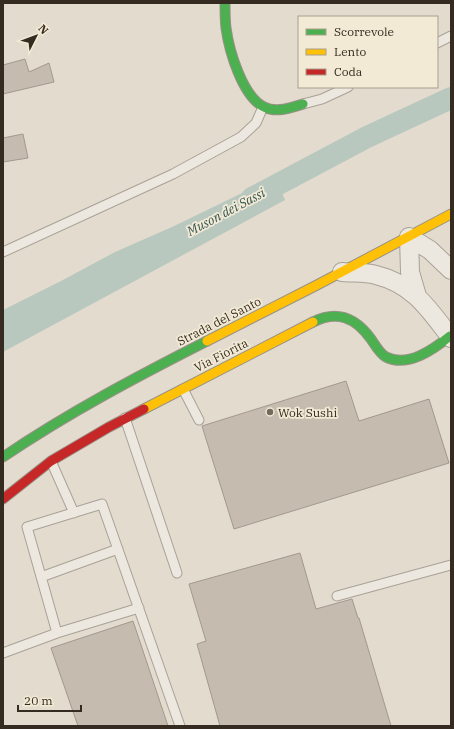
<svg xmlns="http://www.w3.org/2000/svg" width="454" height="729" font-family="'IBM Plex Serif',serif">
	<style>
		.water { fill: #b9c8bf }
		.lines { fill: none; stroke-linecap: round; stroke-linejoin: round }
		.canal { stroke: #b9c8bf; stroke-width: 22 }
		.building { fill: #c6bbaf; stroke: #a3988e }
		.lane-casing { stroke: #a8a197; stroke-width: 11 }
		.street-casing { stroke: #a8a197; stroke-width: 20 }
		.fast-casing { stroke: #989187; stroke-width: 11 }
		.slow-casing { stroke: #989187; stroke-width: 11 }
		.jam-casing { stroke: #989187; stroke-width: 11 }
		.lane { stroke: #ece7df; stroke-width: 9 }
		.street { stroke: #ece7df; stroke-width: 18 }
		.fast { stroke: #4caf50; stroke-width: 9 }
		.slow { stroke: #ffc107; stroke-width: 9 }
		.jam { stroke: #c62828; stroke-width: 9 }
		.poi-dot { fill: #73695d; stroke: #f3ead5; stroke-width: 1.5 }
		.labels { text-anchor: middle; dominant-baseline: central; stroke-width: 3.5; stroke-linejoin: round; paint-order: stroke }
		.street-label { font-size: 12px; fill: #362b20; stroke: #f3ead5 }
		.poi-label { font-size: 12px; fill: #362b20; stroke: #f3ead5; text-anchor: start }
		.water-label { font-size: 13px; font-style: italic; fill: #315552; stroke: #f3ead5 }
	</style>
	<rect width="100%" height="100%" fill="#e3dcce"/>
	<path class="water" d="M275,177L285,200L3,352V310L61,281L115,252L172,227Z"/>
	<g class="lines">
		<path class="canal" d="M252,198L367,137L451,98"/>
	</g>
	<path class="building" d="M25,59L29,72L49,63L54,82L3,94V65Z
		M23,134L28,158L3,162V138Z
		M346,381L359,421L429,399L449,463L234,529L202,426Z
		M300,553L316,609L352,599L358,618H359L391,726H220L197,644L206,641L189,584Z
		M133,621L168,726H78L51,648Z"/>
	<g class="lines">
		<g class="lane-casing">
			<path id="lane" d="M437,43L451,36
				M303,104L322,99L348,87
				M3,252L173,174L241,137L256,123L263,107
				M183,389L199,420
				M125,418L177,573
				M51,461L74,513
				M41,577L118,549
				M337,596L451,565
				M139,608L57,633L27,527L102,504L180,726
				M3,653L57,633"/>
		</g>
		<g class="street-casing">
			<path id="street" d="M409,237L410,272L417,296
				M409,237L430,250L451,270
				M342,272C353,273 366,272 376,275C413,284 429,309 451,338"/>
		</g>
		<g class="fast-casing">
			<path id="fast" d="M225,3C225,11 225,20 226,28C229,50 242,96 264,107C276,113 291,108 303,104
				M313,322C337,310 355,317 371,339C375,345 380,354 386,357C408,368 434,349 450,336
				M3,457C68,413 138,376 207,341"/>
		</g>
		<g class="slow-casing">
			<path id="slow" d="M207,341L317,285L451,214
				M144,409L313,322"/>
		</g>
		<g class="jam-casing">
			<path id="jam" d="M3,499L51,461L109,427L144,409"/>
		</g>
		<use href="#lane" class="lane"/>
		<use href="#street" class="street"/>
		<use href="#fast" class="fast"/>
		<use href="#slow" class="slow"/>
		<use href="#jam" class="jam"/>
	</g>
	<circle class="poi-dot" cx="270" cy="412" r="4"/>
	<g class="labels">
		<g class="street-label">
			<text transform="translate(219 321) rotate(-27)">Strada del Santo</text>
			<text transform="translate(221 355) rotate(-27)">Via Fiorita</text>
		</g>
		<g class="poi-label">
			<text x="278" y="412">Wok Sushi</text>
		</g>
		<g class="water-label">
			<text transform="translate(226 212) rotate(-28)">Muson dei Sassi</text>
		</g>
	</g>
	<rect width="454" height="729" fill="none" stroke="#362b20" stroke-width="8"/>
	<rect x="298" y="16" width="140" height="72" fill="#f3ead5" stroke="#a79e8d"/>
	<rect x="306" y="29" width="20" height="6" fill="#4caf50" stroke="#a79e8d"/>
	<text x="334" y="36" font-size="12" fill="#362b20">Scorrevole</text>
	<rect x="306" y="49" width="20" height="6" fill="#ffc107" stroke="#a79e8d"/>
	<text x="334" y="56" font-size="12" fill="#362b20">Lento</text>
	<rect x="306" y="69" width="20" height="6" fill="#c62828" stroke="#a79e8d"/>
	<text x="334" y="76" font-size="12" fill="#362b20">Coda</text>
	<g transform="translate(36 36) rotate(48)" stroke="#f3ead5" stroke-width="3" paint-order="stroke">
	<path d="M0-3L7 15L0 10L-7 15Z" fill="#362b20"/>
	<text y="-6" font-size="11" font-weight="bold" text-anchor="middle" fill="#362b20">N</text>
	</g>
	<path d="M18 705v6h63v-6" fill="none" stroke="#362b20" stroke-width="2"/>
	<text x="24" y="705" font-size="12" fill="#362b20" stroke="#f3ead5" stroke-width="3" paint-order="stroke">20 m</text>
</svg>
